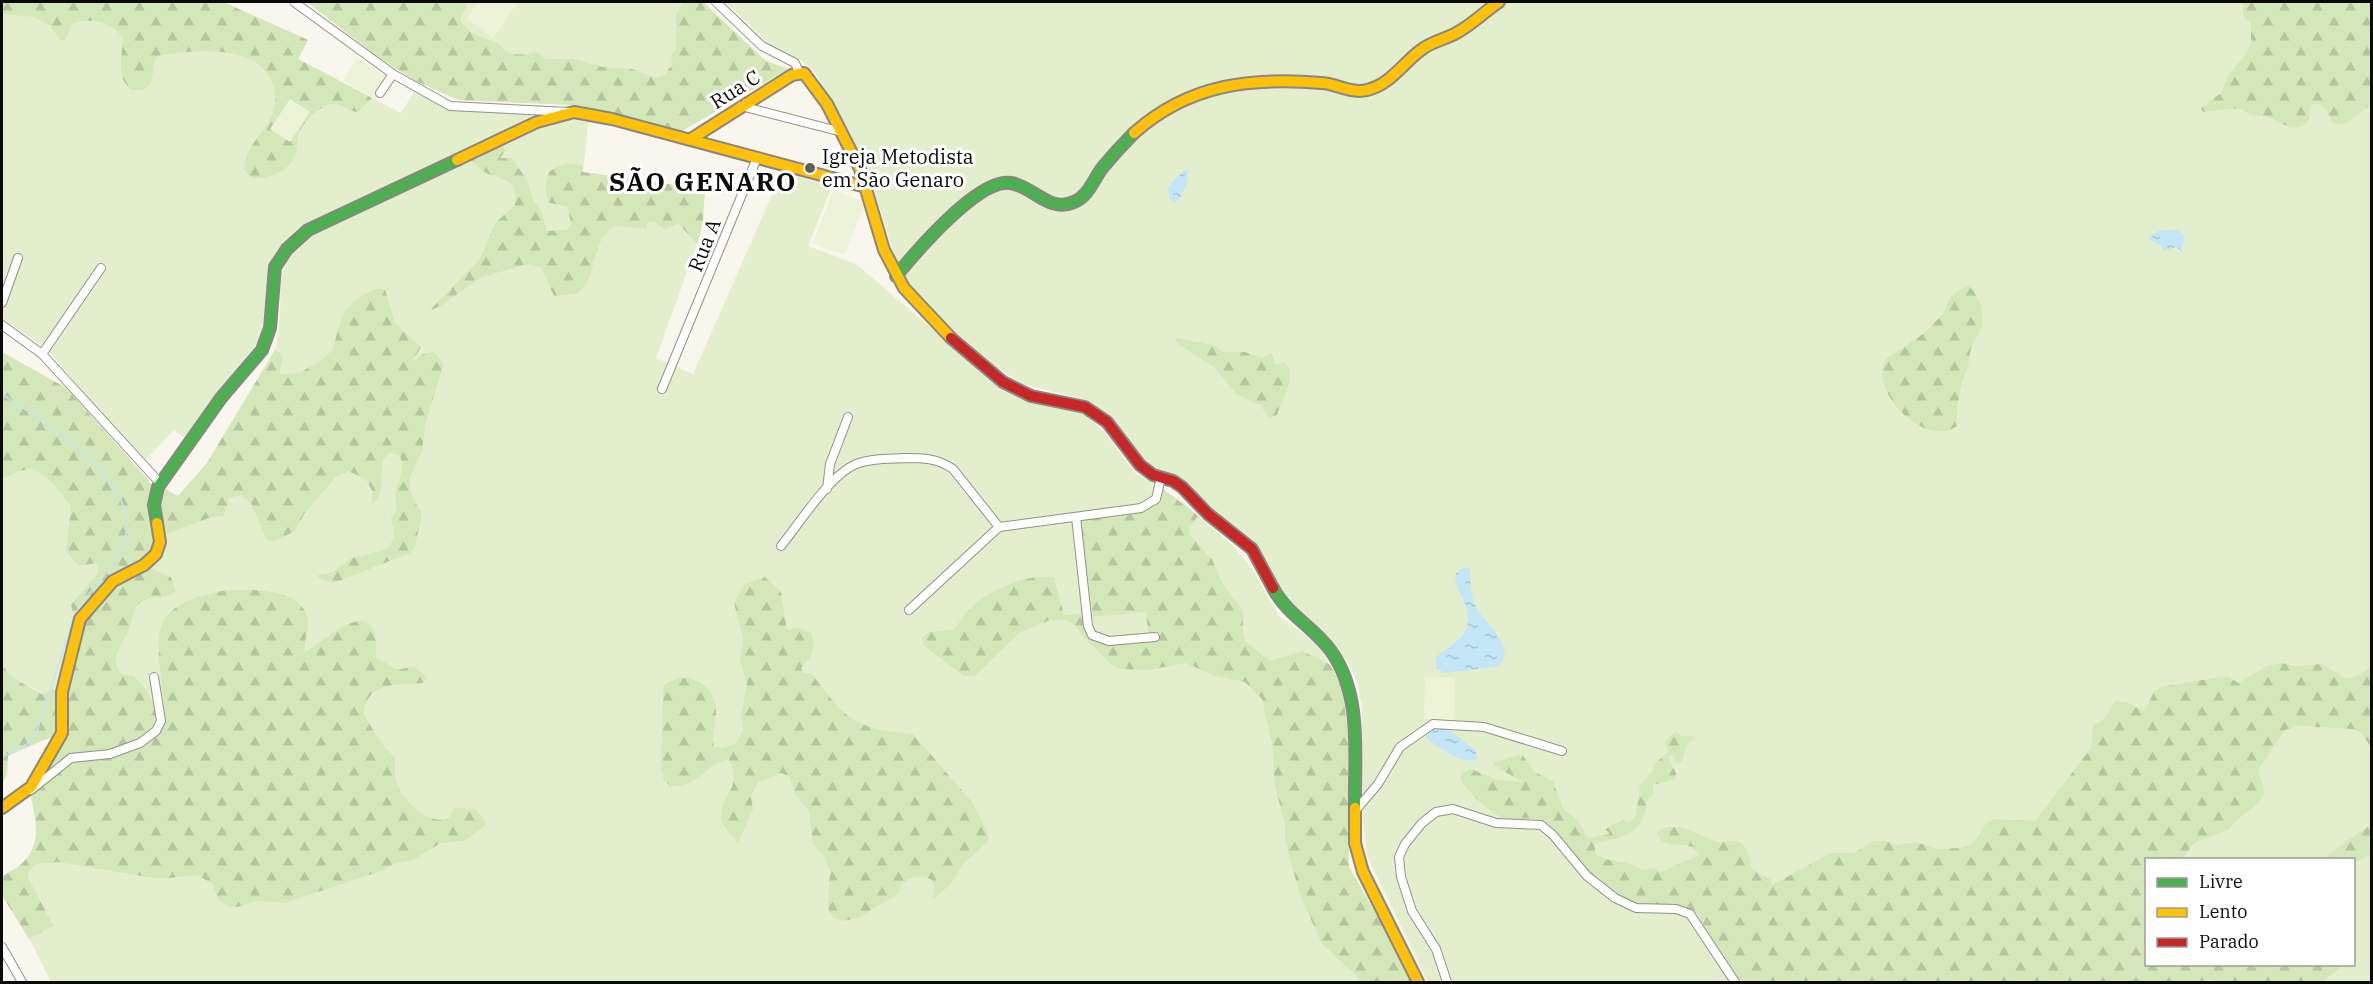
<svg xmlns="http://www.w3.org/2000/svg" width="2373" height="984" font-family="'IBM Plex Serif',serif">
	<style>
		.grass { fill: #e3efcc; fill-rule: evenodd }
		.forest { fill: url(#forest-firs) }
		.pitch { fill: #edf3d6 }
		.water { fill: url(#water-ripples) }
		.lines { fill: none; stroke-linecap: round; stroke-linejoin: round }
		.stream { stroke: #c2e6f5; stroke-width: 1.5 }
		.street-casing { stroke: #92908c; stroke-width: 10 }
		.fast-casing { stroke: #888783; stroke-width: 14 }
		.slow-casing { stroke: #888783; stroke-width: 14 }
		.jam-casing { stroke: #888783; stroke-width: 14 }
		.street { stroke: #fefefc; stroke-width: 8 }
		.fast { stroke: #4caf50; stroke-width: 10 }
		.slow { stroke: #ffc107; stroke-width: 10 }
		.jam { stroke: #c62828; stroke-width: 10 }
		.poi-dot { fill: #5e5d59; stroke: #fff; stroke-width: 2 }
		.labels { text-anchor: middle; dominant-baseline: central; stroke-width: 6; stroke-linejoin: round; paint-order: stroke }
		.street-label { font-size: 20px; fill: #0a0a0a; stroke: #fff }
		.poi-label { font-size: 20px; fill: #0a0a0a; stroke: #fff; text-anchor: start }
		.district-label { font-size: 26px; font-weight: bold; letter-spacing: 1.5px; fill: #0a0a0a; stroke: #fff }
	</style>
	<defs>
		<pattern id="forest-firs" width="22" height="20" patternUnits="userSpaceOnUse" patternTransform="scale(1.5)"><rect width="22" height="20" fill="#d4e7b9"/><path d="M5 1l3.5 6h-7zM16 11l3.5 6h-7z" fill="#b5c59e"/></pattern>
		<pattern id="water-ripples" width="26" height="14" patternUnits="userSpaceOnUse" patternTransform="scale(1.5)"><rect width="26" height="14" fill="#c2e6f5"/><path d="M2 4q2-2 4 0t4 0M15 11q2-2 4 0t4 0" fill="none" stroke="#a5c4d1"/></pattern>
	</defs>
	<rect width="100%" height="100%" fill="#f9f6ed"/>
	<path class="grass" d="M2,2H223L308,40L298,59L401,113L414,92L453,110L529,112L532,120L359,198L309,225L284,244L269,269L261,337L186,439L174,430L143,463L48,350L2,318Z
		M307,2H703L764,60L788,69L682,131L574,105L459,100L416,81L378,57Z
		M725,2H2371V982H1428L1367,856L1362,812V709L1358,684L1350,666L1336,645L1284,596L1261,553L1250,541L1216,514L1185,480L1153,467L1102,411L1085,400L1023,384L994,366L936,315L908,282L897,264L873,187L816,74L802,61L771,46ZM2146,860H2354V964H2146Z
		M566,116L589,117L583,172L705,189L701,233L656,358L693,374L782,172L832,187L808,246L856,264L1005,391L1028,401L1067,407L1088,416L1107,435L1136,474L1180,500L1231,544L1251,567L1279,616L1320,646L1345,697L1349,867L1387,933L1410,982H51L28,936L2,895V876C43,857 39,832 30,793L68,727V693L133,574L157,561L164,549L162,487L178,496L207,463L275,350C291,284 258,270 328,224L548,121Z
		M2,352L66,388L146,477L152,486L115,574L95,591L78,613L58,685L54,690L44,694L12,677L2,665Z"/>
	<path class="forest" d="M2,2H223L308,40L298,59L372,98L358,112C348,112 343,103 332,104C319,106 302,123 298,135C296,140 298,147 296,153C290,171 269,181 250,177L244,170C246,142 264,137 273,112C276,103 276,94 273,85C260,43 195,50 161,55L156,58C150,73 158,93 131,90C114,75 124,56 122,37C112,21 88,17 72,24L65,40H60L50,26L35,17L2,14Z
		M307,2H466V7L460,19C468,36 484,37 499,44C501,45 503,49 505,51C515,57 528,54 538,52L546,59H574L602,67L632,69L656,78L664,75L672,65L671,55L676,49V15L683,2H703L766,61L788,69L682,131L574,105L459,100L416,81L378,57Z
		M2243,2H2371V106C2356,112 2350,129 2333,123L2326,110L2320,104H2313L2309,109L2310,119C2294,135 2287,125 2271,118C2258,112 2256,121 2240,108L2203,112L2201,108L2221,93L2229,74L2246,54L2251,43V24L2243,16Z
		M498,143L506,150L500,158H512L528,182L533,199L542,213L547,231L566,230L571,224L568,207L550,203C543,191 546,184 549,172C557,165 574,161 583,166V172L705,189L703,221L697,244L678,223L665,230L654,222H647V229L616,226C589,239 599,278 577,294L554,296L541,267L527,264L480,278L442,305L429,311L480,259L495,223L515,205C519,176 500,181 486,173C480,169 473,163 468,157Z
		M1967,285L1973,290L1981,305L1983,325L1971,348L1968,366L1962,382L1957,407V426C1924,450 1867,389 1886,359L1923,334L1944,313L1950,297Z
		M375,289H385L395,323L421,347L412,362L425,353L434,352L444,364L425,425L422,452L410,476V492L421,512V519L415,546L410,553L334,583L318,578V575L333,572L352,558L385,550L390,546L394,535L391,518L397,510C390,483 407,479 400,456L390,452L383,460C379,476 387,492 372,505V491L366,479L348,471L336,477L304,514L295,531L275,541L267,540L251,503L241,495L229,498L224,516L209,518L164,535L158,512L162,487L178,496L207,463L275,350L280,353L283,360L279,374L299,373L322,360L333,349C342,316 341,305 375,289Z
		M1175,338L1214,345L1223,352H1245L1262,358L1272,353L1275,365L1285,362C1297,378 1282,398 1277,415L1269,418L1261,406L1236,394L1214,367L1178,344Z
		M2,352L66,388L146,477L152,486L151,504L156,545L151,556L103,583L85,604L75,621L71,605L98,573V566L96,563L79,566L66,551L71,507C61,493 47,473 30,468L2,478Z
		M1163,489L1198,516L1189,528V534L1212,559L1223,584L1243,611V632L1245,641L1270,661L1302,651L1331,665L1342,688L1348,732L1349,867L1387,933L1410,982H1359L1358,977L1322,944L1300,895L1285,841V824L1275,787L1272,744L1262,699L1245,682L1215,676L1186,663L1148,670L1121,669L1112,665L1083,637L1077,627L1066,620H1050L1019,633L975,676H964L924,646L922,638L929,632L954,630C958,625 961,619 965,614C985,591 1023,574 1054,577L1064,615L1083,614C1085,620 1086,628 1088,633C1098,653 1140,641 1157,639V632L1148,633L1146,612L1093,617L1080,520C1106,516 1158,521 1163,489Z
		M148,567L171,577L176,591C166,600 153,595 141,602C132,608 133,618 130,627C124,643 108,657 121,674L133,676C170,708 159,741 112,751C98,754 80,752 66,758C54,763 44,777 35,786L68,727V693L84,620L112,587Z
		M765,577L781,592L787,630L797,627L811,633C817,649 811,656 801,668L804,673H811C847,720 852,728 913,734L972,802L988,833V842L963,864L950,885L933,899L934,888L932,880C918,872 902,878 898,894L858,918L843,921L834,918L829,912L828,902L830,871L826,859L813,844L809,811L795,794L789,776L781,773L758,782L751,797L753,810L738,842C695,803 750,797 729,759C704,766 701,784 671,787L664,780L661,770L663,693L664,685C685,669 714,682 716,709C717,721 712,733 714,746L723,748L736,743L743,731L741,716L747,683L740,661L743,638L734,603L745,583Z
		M229,590C252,589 308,588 308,624C308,633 304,641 305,652C331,637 380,588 376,657L397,670L414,666L427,678L423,683C401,685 364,681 364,715L384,747L395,757C395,767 394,777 398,786C404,803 432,828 450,817L454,808L475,809L485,821V826L464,841L441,843L415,859L394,864L384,870L285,903L255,901L238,907H230L218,900L213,884L197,875L160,879L58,862L37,864L29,870L28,877L53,926L29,939L2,895V876C43,857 39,832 30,793L71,760L103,758L157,733L164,724C165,650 129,605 229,590Z
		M2282,663L2294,666L2322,664L2346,679L2361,675L2371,665V747L2361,733L2353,729L2298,726L2285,730L2258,770L2265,792C2258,810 2237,814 2230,829L2194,843L2182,859L2146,860V964L2343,965L2323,982H2216L2209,979L2198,982H1744L1734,973L1697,914C1676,898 1653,911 1631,901C1606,891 1589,873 1572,852C1563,841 1556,829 1543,822C1532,816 1519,820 1507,819C1495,818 1464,789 1460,778L1463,772L1471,769L1497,780L1523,782L1496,767L1493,762L1522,754L1534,771L1553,782L1563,808L1577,820L1588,838L1610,834L1605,829L1623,820L1629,823L1636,815L1640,785L1652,772L1655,763L1669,752L1665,742L1675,731L1682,736H1692L1695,738L1686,746L1682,763H1676L1672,754L1668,757L1676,773L1675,779L1653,785V794L1647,801C1644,835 1624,837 1594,844L1596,854C1609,864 1629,859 1642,870L1653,868L1661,872L1699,855L1693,847C1680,842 1662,850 1657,832C1675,818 1701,837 1719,842C1727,844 1734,837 1742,844C1749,850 1750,861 1752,870L1770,879L1772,885L1831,853H1854L1872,841H1886L1896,845L1916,842L1938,849L1960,848L1974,843L1985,825L1994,819L2035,821L2091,748L2093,726L2106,717L2115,701L2127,702L2144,711L2154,692L2160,687L2228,676L2238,683L2267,666Z
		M2,665L12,677L42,694L56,689L60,678C58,696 62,724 54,737C39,741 22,750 8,756L7,775L2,783Z
		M2371,824V854L2354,863V860L2323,859Z"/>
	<path class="pitch" d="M478,2H518L493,38L466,19Z
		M356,58L388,77L375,99L343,81Z
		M290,99L310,112L290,142L270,129Z
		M833,190L865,202L845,255L813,243Z
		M1425,677L1455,678L1454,720L1424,719Z"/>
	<path class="water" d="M1184,170H1188L1187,183L1179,200L1174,202L1169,198L1168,187Z
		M2173,230H2179L2184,236L2182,252L2176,247L2163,251L2162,246L2148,239L2158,231Z
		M1464,567L1470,569C1471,582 1470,597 1477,609C1486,623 1522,655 1495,667L1444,673L1436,667V657C1462,638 1478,630 1461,595C1457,587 1454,582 1456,573Z
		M1444,726L1475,750L1478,758L1475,760C1460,763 1437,747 1426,737L1433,727Z"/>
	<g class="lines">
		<path class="stream" d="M2,394C46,424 153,486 121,551C108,579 80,595 71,626C61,656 53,685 42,713C39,722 39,732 33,739C25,748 11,751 2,758"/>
		<g class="street-casing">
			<path id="street" d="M294,2L393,74L450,106L569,112
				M716,2L762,46L795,63L799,72
				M380,93L393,74
				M741,106L842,132
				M2,303L18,258
				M2,325L42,354L160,483
				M42,354L101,268
				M662,389L757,158
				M827,489L830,464L848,417
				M1076,517L1088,626L1092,635L1109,641L1155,637
				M781,546C800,523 831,472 859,463C873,458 890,459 905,458C923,458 937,458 953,469L999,527
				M909,610L999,527L1141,508L1156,499L1161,477
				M31,790L71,758L110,754L140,743L156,731L161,721L154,677
				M1355,811L1378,784L1400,747L1433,724L1484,727L1562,751
				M2,947L22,982
				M1447,982L1436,949L1412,911L1401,877L1399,857L1405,844L1422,823L1436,812L1453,809L1496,823L1541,825L1553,835L1587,876L1615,898L1636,908L1676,909L1690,914L1735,982"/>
		</g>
		<g class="fast-casing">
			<path id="fast" d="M896,276C915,253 979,177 1011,183C1034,187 1049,213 1074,202C1089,196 1094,178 1103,167C1113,155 1123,144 1134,133
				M157,523L154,505L158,487L221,398L262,350L270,328L275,267L287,249L308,230L457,160
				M1273,588C1287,615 1314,627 1331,651C1363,696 1354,756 1355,808"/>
		</g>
		<g class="slow-casing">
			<path id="slow" d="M1134,133C1189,84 1251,77 1322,83C1337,84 1352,94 1367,90C1390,85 1403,63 1421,50C1432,41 1447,39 1458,32C1473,24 1485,11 1499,2
				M691,139L792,75L804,73L827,104L860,169L884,250L904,288L951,338
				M457,160L537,122L574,112L612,119L866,187
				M2,808L31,787L62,733V692L80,619L113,581L144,565L156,554L160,542L157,523
				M1355,808V843L1363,872L1418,982"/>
		</g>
		<g class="jam-casing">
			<path id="jam" d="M951,338L1003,382L1031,396L1085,407L1107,422L1140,465L1153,475L1173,481L1182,487L1208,514L1252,549L1273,588"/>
		</g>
		<use href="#street" class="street"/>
		<use href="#fast" class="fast"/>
		<use href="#slow" class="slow"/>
		<use href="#jam" class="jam"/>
	</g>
	<circle class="poi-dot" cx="810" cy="168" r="6"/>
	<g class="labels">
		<g class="street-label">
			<text transform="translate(735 89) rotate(-32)">Rua C</text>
			<text transform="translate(704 245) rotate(-68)">Rua A</text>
		</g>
		<g class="poi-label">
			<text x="822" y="156">Igreja Metodista<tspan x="822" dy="23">em São Genaro</tspan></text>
		</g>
		<g class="district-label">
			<text x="703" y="181">SÃO GENARO</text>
		</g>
	</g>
	<rect width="2373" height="984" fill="none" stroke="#0a0a0a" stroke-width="6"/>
	<rect x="2145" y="858" width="210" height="108" fill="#ffffff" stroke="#9d9d9d" stroke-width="1.5"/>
	<rect x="2157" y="878" width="30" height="9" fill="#4caf50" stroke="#9d9d9d" stroke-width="1.5"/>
	<text x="2199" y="888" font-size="18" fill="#0a0a0a">Livre</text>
	<rect x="2157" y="908" width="30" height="9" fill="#ffc107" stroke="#9d9d9d" stroke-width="1.5"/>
	<text x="2199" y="918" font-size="18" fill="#0a0a0a">Lento</text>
	<rect x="2157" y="938" width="30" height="9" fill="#c62828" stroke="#9d9d9d" stroke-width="1.5"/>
	<text x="2199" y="948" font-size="18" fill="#0a0a0a">Parado</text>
</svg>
